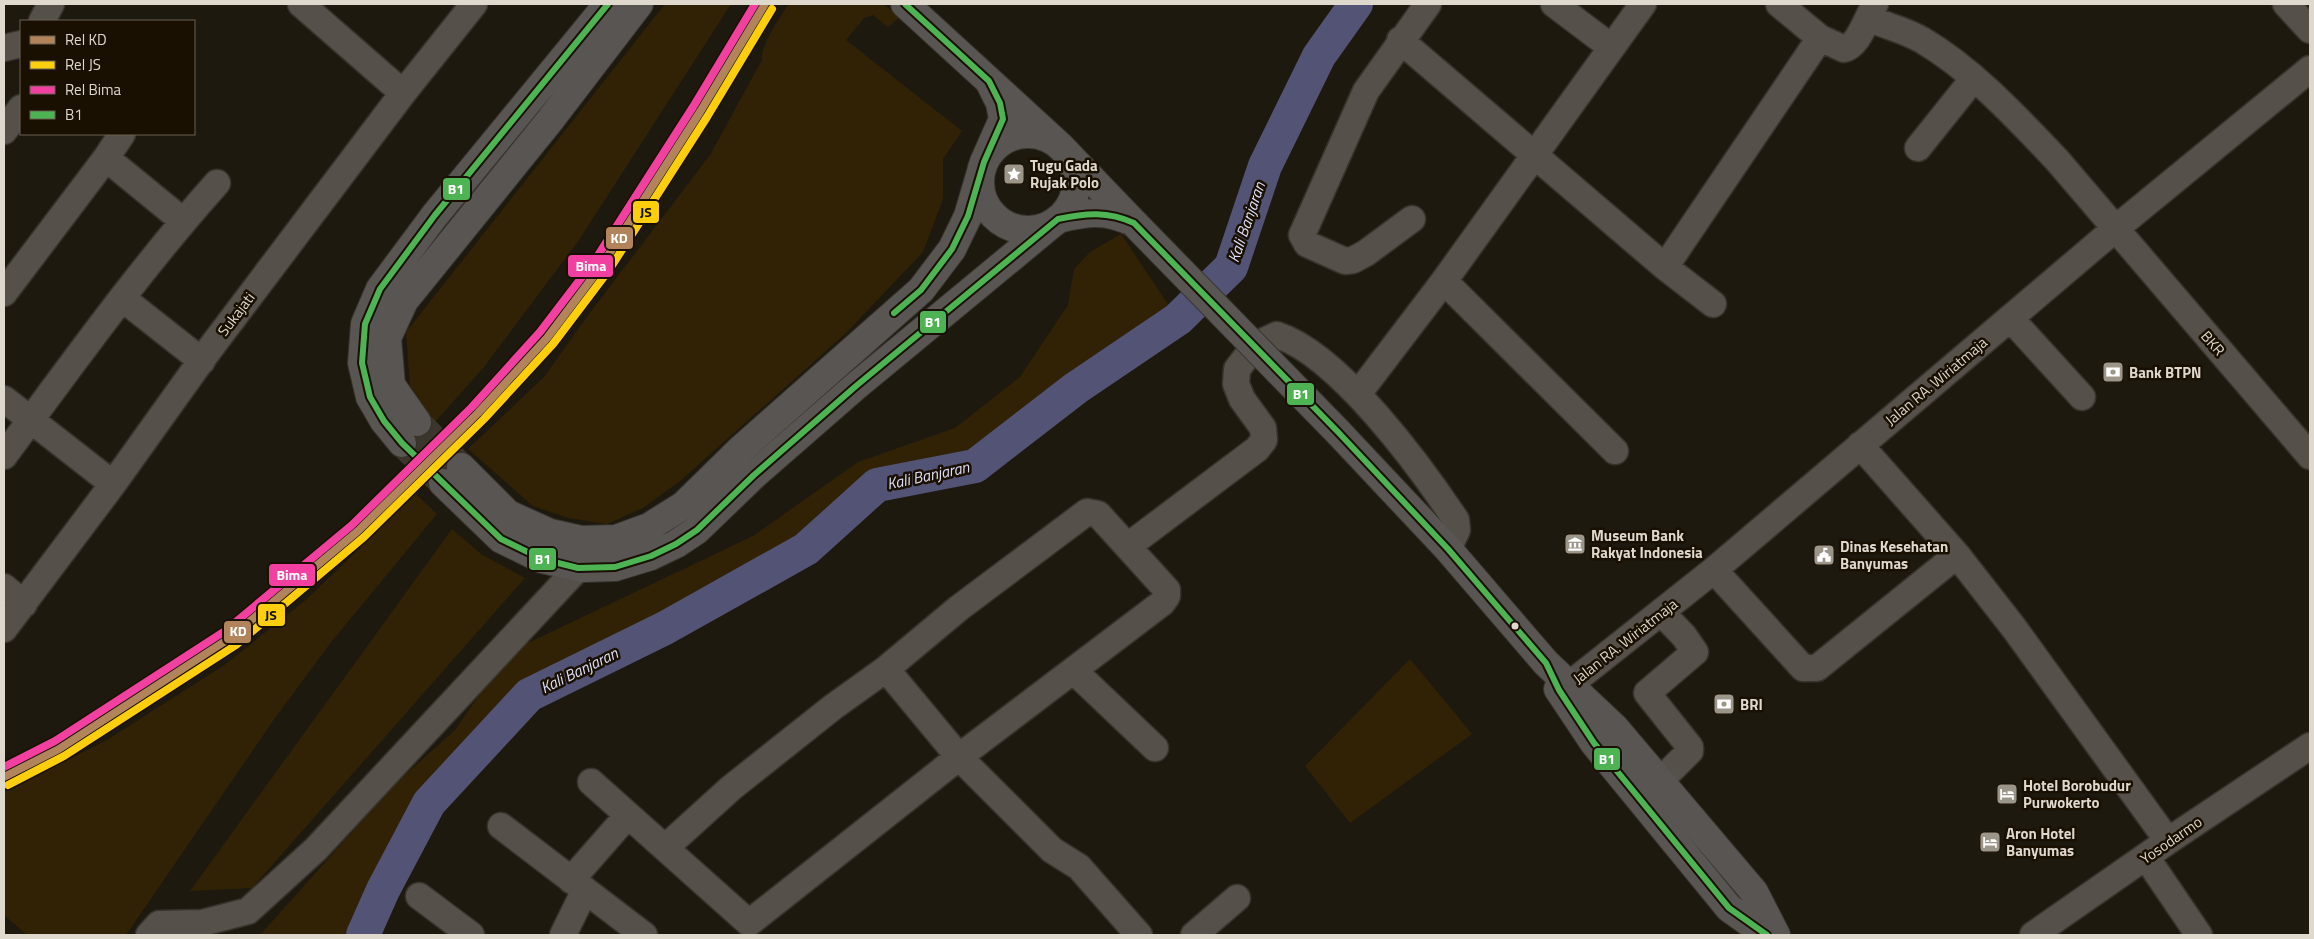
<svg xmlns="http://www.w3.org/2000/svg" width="2314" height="939" font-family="'Titillium Web',sans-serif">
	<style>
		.green { fill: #312205 }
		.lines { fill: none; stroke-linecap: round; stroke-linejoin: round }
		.river { stroke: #535376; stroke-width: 34 }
		.major-tunnel { stroke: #3b362c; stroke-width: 28; stroke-dasharray: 28 14; stroke-linecap: butt }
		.minor-casing { stroke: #37332c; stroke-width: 29 }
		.major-casing { stroke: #37332c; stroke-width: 30 }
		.minor { stroke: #555049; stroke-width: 26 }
		.major { stroke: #595553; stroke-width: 28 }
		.major-bridge-casing { stroke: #37332c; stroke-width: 30; stroke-linecap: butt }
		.major-bridge { stroke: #595553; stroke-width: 28 }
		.bus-1-casing { stroke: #1a1002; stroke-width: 10 }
		.bus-1 { stroke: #4db353; stroke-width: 6 }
		.rail-1-casing { stroke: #1a1002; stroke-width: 11 }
		.rail-2-casing { stroke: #1a1002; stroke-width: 11 }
		.rail-3-casing { stroke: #1a1002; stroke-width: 11 }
		.rail-1 { stroke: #b2845b; stroke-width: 8 }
		.rail-2 { stroke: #fcce0d; stroke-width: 8 }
		.rail-3 { stroke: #f240a1; stroke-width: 8 }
		.bus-dot { fill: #dfd8cd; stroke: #1a1002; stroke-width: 2 }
		.labels { text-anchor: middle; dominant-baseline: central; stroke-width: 5; stroke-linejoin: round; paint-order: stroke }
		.poi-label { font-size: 15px; font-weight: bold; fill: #dfd8cd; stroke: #1a1002; text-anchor: start }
		.street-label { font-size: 15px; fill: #dfd8cd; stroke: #1a1002 }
		.water-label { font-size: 16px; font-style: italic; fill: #dddffa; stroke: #1a1002 }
		.line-badge { stroke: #1a1002; stroke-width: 2 }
		.badge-label { font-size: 14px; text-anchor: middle; font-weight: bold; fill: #fff }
		.pale-badge-label { font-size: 14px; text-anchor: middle; font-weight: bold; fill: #111 }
	</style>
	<rect width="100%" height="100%" fill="#1e190f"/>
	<path class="green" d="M665,4H731L579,240L484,367L435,422L410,386L406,332Z
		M789,4H883L900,17L888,27L873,15L864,18L846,40L962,131L943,159V199L923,252L846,333L680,481L643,508L607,524L569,518L533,506L468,449L544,377L589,314L710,155L762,60C759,48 781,15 789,4Z
		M1121,234L1178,319L1076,388L975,466L877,485L806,549L665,628L529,695L429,803L383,890L363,935H260L396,783L455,730L509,652L753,536L858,462L955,428L1020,377L1068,305L1074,269L1090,252Z
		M416,494L437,514L332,641L275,718L126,935H27L4,915V792L107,740L226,664L307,599Z
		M452,529L481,554L525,578L252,888L190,891Z
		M1410,659L1472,734L1350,823L1305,766Z"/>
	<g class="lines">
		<path class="river" d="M363,935L383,890L429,803L529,695L665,628L806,549L877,485L975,466L1076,388L1178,319L1231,267L1265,166L1319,56L1356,4"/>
		<path class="major-tunnel" d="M417,422L461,467
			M402,443L443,483"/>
		<g class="minor-casing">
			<path id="minor" d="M301,4L403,93
				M1554,4L1611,47
				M1779,4L1820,38L1844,49C1856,46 1863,28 1868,18
				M1875,4L1868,18C1886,26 1905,30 1922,40C1973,70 2016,117 2057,160L2310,456
				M2286,4L2310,30
				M42,21L51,4
				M1400,40L1665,267L1713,304
				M4,48L21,44
				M4,131L21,108
				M1918,148L1974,78
				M106,158L183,221
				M1412,219L1366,253L1353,260L1345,261L1307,244L1302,235L1366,91L1428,4
				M1665,267L1820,38
				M1444,281L1615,451
				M4,293L106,158L122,134
				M122,298L202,361
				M2010,318L2082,397
				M1358,394L1444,281L1643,4
				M4,399L113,484
				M1860,445L1957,555L2014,628L2168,841
				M4,456C73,363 140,269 217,183
				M1128,546L1257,449L1264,440L1263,428L1242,399L1236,384L1237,369L1248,355L1262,342L1277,335C1339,355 1420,466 1456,520L1457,530L1448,549
				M1714,570L1803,668H1817L1957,555
				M4,587L24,604
				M4,629L113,484L206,354L403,93L474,4
				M886,669L959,757L1052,850L1079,867L1139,935
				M1074,671L1155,748
				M1559,690L1569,685L1714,570L2115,229L2310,69
				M1660,781L1690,751V747L1647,693L1695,652L1684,636L1662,613
				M591,782L628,815
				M501,826L644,935
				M2146,857L2199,935
				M571,880L628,815L749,923L959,757L1162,603L1167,596V590L1098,514L1087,512L959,608L886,669L833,707L731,788L666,847
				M419,896L471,935
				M149,935L159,924L202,923L248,911L316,849L578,568
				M563,935L585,890
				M1194,935L1237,898
				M2033,935L2168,841L2310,746"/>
		</g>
		<g class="major-casing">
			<path id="major" d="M905,4L1059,145L1131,220
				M980 182a48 48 0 1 1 96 0a48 48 0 1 1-96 0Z
				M417,422L391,385L387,338L404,301L551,119L639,4
				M1338,432L1448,549L1546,663L1615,728L1754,892L1776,935
				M402,443L384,421L370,397L362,363L365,324L380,289L435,215L608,4
				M461,467L508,514L550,533L581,540L616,539L649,527L684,505L740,450L921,290L952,249L968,216L984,162L1003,119L1000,103L989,81
				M443,483L501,539L542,559L584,568L615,567L651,556L676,544L697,530L754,475L856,386L1058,219C1088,212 1106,209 1134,223
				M1558,689L1594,743L1729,908L1767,935"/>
		</g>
		<use href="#minor" class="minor"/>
		<use href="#major" class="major"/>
		<g class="major-bridge-casing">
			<path id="major-bridge" d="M1134,223L1338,432"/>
		</g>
		<use href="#major-bridge" class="major-bridge"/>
		<g class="bus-1-casing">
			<path id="bus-1" d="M608,4L435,215L380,289L365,324L362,363L370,397L384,421L402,443L501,539L542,559L578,568L615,567L651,556L676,544L697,530L754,475L856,386L1058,219C1086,213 1108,211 1134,223L1338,432L1448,549L1546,663L1559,690L1594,743L1729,908L1767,935
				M894,313L921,290L952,249L968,216L984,162L1003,119L1000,103L989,81L905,4"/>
		</g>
		<use href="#bus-1" class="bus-1"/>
		<g class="rail-1-casing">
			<path id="rail-1" d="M4,777L59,749L230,638L358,531L478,413L547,338L602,265L700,112L765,4"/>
		</g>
		<g class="rail-2-casing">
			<path id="rail-2" d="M8,785L64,756L236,645L364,537L484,419L553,344L609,270L707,117L772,9"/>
		</g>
		<g class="rail-3-casing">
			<path id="rail-3" d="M4,767L55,741L225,631L352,525L472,407L540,332L595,260L693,107L755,4"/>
		</g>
		<use href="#rail-1" class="rail-1"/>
		<use href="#rail-2" class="rail-2"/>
		<use href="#rail-3" class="rail-3"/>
	</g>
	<defs>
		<g id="sight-square" transform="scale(1.125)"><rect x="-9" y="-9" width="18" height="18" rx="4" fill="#9b958a" stroke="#1a1002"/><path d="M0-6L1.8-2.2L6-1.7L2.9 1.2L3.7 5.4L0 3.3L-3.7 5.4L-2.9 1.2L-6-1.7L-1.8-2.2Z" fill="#fff"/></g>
		<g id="bank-square" transform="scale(1.125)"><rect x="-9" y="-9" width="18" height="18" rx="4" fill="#9b958a" stroke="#1a1002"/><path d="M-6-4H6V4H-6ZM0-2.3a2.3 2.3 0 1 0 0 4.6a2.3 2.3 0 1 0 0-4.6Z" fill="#fff"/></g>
		<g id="museum-square" transform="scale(1.125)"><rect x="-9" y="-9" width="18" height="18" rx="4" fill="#9b958a" stroke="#1a1002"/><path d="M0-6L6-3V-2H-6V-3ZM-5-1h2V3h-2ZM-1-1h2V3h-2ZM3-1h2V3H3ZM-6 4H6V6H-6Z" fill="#fff"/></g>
		<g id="civic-square" transform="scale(1.125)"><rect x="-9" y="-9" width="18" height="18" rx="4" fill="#9b958a" stroke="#1a1002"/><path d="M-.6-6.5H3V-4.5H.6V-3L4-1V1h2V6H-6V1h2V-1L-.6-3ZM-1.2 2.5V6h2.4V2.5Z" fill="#fff"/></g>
		<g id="hotel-square" transform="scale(1.125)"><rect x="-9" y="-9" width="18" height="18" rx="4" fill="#9b958a" stroke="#1a1002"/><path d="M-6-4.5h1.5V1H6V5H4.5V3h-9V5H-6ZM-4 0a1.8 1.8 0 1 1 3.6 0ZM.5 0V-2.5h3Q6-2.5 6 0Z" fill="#fff"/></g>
	</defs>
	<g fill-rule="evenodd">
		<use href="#sight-square" x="1014" y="174"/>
		<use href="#bank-square" x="2113" y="372"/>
		<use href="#museum-square" x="1575" y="544"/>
		<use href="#civic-square" x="1824" y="555"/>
		<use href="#bank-square" x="1724" y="704"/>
		<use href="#hotel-square" x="2007" y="794"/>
		<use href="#hotel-square" x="1990" y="842"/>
	</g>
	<circle class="bus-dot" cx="1515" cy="626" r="4.5"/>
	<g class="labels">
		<g class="poi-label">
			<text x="1030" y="165">Tugu Gada<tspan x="1030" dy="17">Rujak Polo</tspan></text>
			<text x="2129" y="372">Bank BTPN</text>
			<text x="1591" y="535">Museum Bank<tspan x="1591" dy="17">Rakyat Indonesia</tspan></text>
			<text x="1840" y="546">Dinas Kesehatan<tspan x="1840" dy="17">Banyumas</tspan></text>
			<text x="1740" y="704">BRI</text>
			<text x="2023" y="785">Hotel Borobudur<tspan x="2023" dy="17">Purwokerto</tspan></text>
			<text x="2006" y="833">Aron Hotel<tspan x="2006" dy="17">Banyumas</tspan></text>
		</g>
		<g class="street-label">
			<text transform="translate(236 314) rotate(-53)">Sukajati</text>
			<text transform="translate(2213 343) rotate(49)">BKR</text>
			<text transform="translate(1936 381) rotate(-40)">Jalan RA. Wiriatmaja</text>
			<text transform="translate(1625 641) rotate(-38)">Jalan RA. Wiriatmaja</text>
			<text transform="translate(2171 840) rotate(-35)">Yosodarmo</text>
		</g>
		<g class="water-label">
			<text transform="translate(1246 222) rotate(-71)">Kali Banjaran</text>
			<text transform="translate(928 475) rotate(-12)">Kali Banjaran</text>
			<text transform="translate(579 670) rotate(-26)">Kali Banjaran</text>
		</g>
	</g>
	<g class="line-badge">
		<rect x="442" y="177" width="29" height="24" rx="5" fill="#4db353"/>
		<rect x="632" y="200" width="28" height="24" rx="5" fill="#fcce0d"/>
		<rect x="605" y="226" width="29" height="24" rx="5" fill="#b2845b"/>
		<rect x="567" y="254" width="47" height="24" rx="5" fill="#f240a1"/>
		<rect x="919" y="310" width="28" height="24" rx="5" fill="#4db353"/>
		<rect x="1286" y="382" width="29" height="24" rx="5" fill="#4db353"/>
		<rect x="528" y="547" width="29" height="24" rx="5" fill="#4db353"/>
		<rect x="268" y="563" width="48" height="24" rx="5" fill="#f240a1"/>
		<rect x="257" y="603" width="29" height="24" rx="5" fill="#fcce0d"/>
		<rect x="223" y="620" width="29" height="24" rx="5" fill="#b2845b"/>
		<rect x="1593" y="747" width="28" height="24" rx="5" fill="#4db353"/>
	</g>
	<g class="badge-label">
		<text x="456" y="194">B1</text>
		<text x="619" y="243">KD</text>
		<text x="591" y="271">Bima</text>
		<text x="933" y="327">B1</text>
		<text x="1301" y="399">B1</text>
		<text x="543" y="564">B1</text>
		<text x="292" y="580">Bima</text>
		<text x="238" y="636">KD</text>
		<text x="1607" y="764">B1</text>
	</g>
	<g class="pale-badge-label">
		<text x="646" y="217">JS</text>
		<text x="271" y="620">JS</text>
	</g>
	<rect width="2314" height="939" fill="none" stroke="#dfd8cd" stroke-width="10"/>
	<rect x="20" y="20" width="175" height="115" fill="#1a1002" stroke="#696053"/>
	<rect x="30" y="36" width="25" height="8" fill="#b2845b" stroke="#696053"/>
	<text x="65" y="45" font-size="15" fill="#dfd8cd">Rel KD</text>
	<rect x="30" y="61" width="25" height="8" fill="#fcce0d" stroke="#696053"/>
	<text x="65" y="70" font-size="15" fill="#dfd8cd">Rel JS</text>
	<rect x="30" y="86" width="25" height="8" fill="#f240a1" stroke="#696053"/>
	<text x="65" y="95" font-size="15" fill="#dfd8cd">Rel Bima</text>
	<rect x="30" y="111" width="25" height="8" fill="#4db353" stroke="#696053"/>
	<text x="65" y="120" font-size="15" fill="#dfd8cd">B1</text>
</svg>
